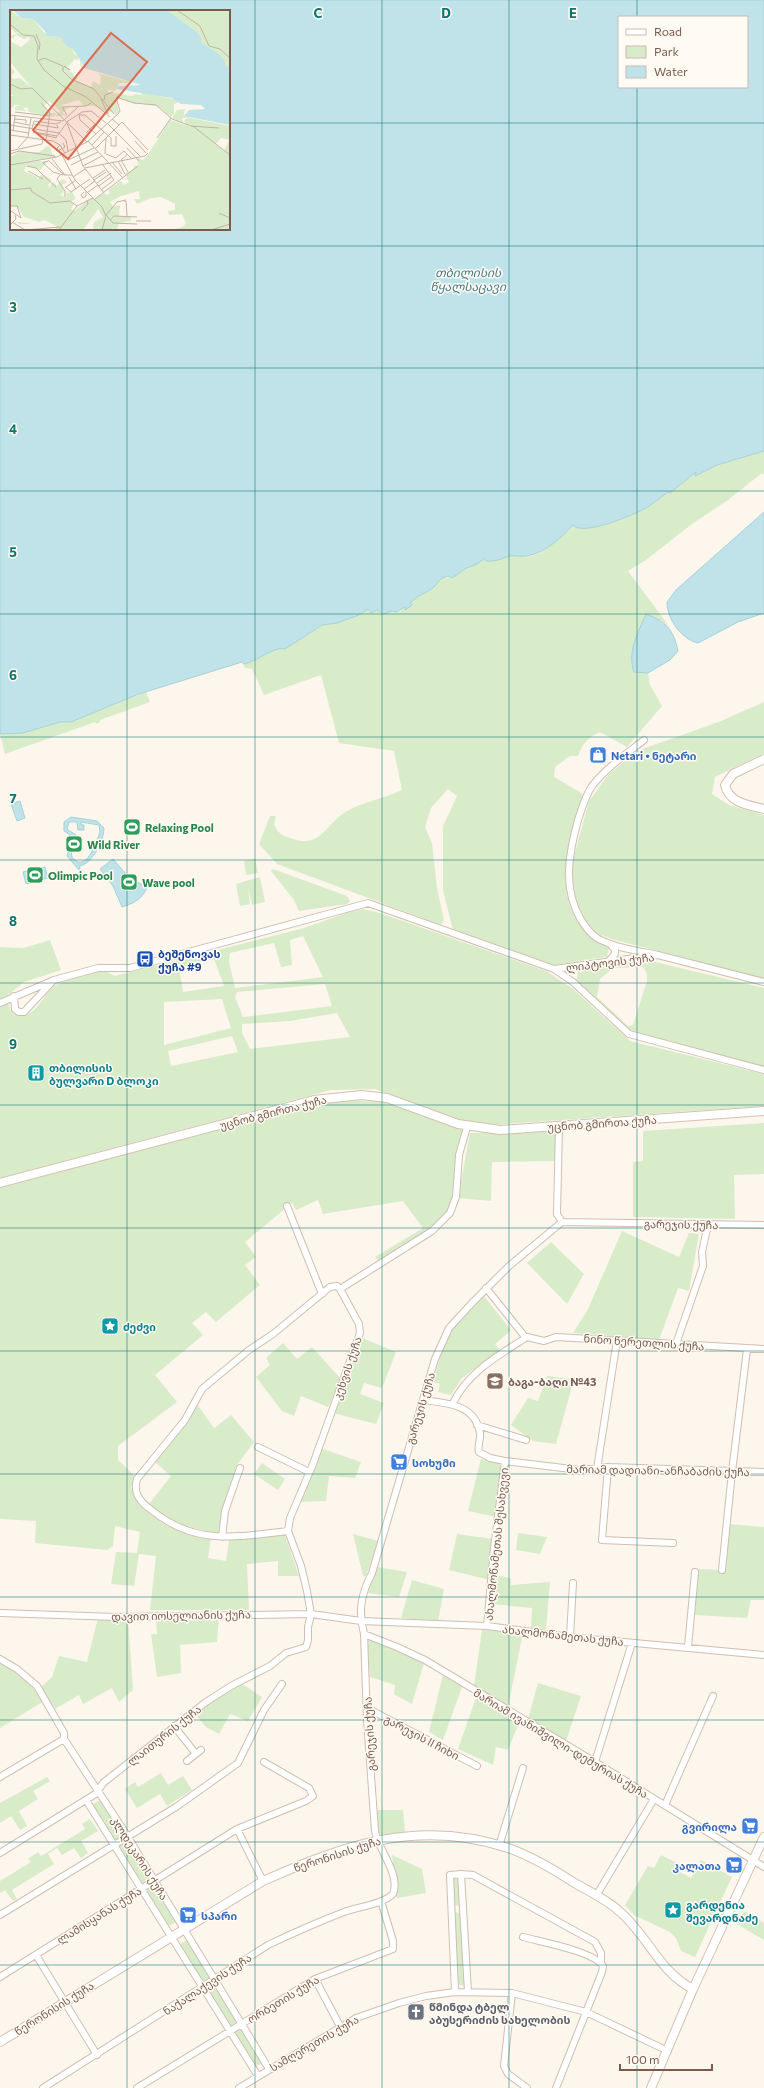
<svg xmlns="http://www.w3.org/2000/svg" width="764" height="2088" font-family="Commissioner,'Noto Sans Georgian',sans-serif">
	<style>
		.green { fill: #d8ecc9; fill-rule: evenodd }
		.water { fill: #bfe3e8; stroke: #a5d3da; fill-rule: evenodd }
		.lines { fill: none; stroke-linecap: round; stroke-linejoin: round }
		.street-casing { stroke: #d1beb0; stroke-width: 8 }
		.secondary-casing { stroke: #d6c0b0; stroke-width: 10 }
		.street { stroke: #fff; stroke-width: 6 }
		.secondary { stroke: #fff; stroke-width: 8 }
		.grid { fill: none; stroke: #0f766e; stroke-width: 1; stroke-opacity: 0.55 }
		.labels { text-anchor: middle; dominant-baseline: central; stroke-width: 3; stroke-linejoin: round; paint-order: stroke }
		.shop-label { font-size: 11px; font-weight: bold; fill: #366cbe; stroke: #fffaf3; text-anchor: start }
		.leisure-label { font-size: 11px; font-weight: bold; fill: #27864d; stroke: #fffaf3; text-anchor: start }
		.transit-label { font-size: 11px; font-weight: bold; fill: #164399; stroke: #fffaf3; text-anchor: start }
		.street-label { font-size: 11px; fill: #7a5c4d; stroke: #fffaf3 }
		.culture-label { font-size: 11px; font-weight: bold; fill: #0d838f; stroke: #fffaf3; text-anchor: start }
		.education-label { font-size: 11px; font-weight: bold; fill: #785e54; stroke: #fffaf3; text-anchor: start }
		.worship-label { font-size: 11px; font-weight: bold; fill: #5b616d; stroke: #fffaf3; text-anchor: start }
		.water-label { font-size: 12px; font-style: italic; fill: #437c86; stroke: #fffaf3 }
		.inset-road { fill: none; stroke: #c5b3a7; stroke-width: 1 }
		.view { fill: #dc6d51; fill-opacity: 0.15; stroke: #dc6d51; stroke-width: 2 }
		.inset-edge { fill: none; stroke: #7a5c4d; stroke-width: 2 }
		.grid-label { font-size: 13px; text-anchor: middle; font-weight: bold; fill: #0f766e; stroke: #fffaf3; stroke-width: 3; stroke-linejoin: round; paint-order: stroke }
	</style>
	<rect width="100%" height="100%" fill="#fdf6ec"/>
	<path class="green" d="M764,451V475L762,473L728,500L692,524L646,560L628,571L669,626L661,620L634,672L648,673L650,685L662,706L627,747L600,732C588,737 582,744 578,756H570L555,767L554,777L583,794C566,850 545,915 609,947L607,957L554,965L453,930L443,890V826L457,796L448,789L431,808L425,827L432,843L437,888L444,920L441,925L277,864L259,844L270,816H276L274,824C277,832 282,836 290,838C321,850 325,824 347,811C363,802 385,798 402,790L394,751L339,743L321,675L264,695L252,669L245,668L242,662C257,664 272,645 285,649L322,625L369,609L390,612L400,611L406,607L404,609L417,596L427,592V591L444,577L452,578L465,568L466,570L477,564L485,557L486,561C499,563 504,554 512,555C516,555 520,557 524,557C544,557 560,536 573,525C581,536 629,517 640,511C651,506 660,499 669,491L670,493L697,471L695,476L717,465Z
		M146,692L150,702L100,720V722L96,724L95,722L5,754L0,734L23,733L60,722H71Z
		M764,702V753L715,777L712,794L729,805L764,815V978L615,940L596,933L588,924L576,902L573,881V860L589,801L609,774L637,751L721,721Z
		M255,859L258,873L246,875L244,861Z
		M273,869L347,896L350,901L347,904L299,911L294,900L271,871Z
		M260,877L265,902L252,905L248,887L250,904L240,906L236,884Z
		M363,909L380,913L546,971L573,989L630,1041L764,1074V1106L491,1125L460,1121L375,1089L331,1090L0,1178V947L24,948L50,940L61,970L24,982L8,995C8,1002 8,1010 15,1014C32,1023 44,994 54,986C60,982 98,970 104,971C108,972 112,975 115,976L304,928L349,912ZM303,936L323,977L235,988L229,961L230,953L274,943L281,967L292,965L290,940ZM214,959L224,986L183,992L179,968ZM325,984L332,1006L243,1017L235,997L237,992ZM222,999L231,1028L164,1045V1002ZM337,1013L350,1037L250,1049L242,1033V1024L290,1021ZM232,1036L238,1052L171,1066L168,1051Z
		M647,960L764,988V1066L632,1032L577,981L578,970ZM643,967L647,974V981L633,1025L628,1026L597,997L600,979L613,968Z
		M337,1100L384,1102L463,1130C461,1151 460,1178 454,1197C444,1229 404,1245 379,1261L375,1257L423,1228L403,1201L323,1214L318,1200L296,1210L292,1203L245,1242L256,1257L245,1265L260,1285L216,1322L206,1312L192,1323L203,1335L155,1375L177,1402L118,1446V1460L135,1476L131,1487C136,1504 156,1521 172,1528C183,1534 198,1535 211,1538L208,1558L226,1561L229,1540L282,1534L285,1536L299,1576H278V1561L247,1564L249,1610H150L156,1556L139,1554L134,1586L111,1584L116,1552L137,1553L140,1532L115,1526L113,1546L107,1550L35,1543L36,1521L0,1519V1188L298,1107Z
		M764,1123V1174L734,1175L735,1219L633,1217V1162L643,1161V1131Z
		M555,1130L557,1161L492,1162L491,1201L458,1198L470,1133Z
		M622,1231L679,1257L689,1233L699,1234L689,1291L678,1288L659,1340L573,1333L588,1309Z
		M551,1242L584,1274L567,1304L527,1263Z
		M483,1295L511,1330L495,1344L500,1350L462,1378L451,1395L438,1392L440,1384L433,1382L444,1344L451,1329Z
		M360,1337L396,1352L382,1388L364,1383L360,1394L384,1403L376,1424L333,1413Z
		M283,1343L297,1359L312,1347L341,1379L328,1407L301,1396L294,1416L282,1411L256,1377L270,1365L266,1358Z
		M547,1376L574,1379L556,1444L533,1441L511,1425L528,1398L538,1401Z
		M197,1404L214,1428L231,1415L254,1442L237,1465L222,1509L219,1534L173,1523L149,1504L171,1476L154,1461Z
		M320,1448L361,1462L355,1478L329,1476L326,1501L297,1502Z
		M481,1459L499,1463L501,1466L496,1517L468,1511Z
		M262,1463L285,1479L278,1490L254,1474Z
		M729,1524L764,1527V1600H751L747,1618L695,1615L697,1569L726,1570Z
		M518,1533L547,1537L540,1554L516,1550Z
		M353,1534L378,1541L366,1576H363Z
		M457,1534L493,1539L490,1580L449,1570Z
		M377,1567L407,1572L399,1597L367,1593Z
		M494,1575L511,1578V1585L550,1582L546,1629L531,1628L532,1608L491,1604Z
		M412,1580L444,1589L438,1621L401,1618Z
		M219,1617L217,1642L180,1645L181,1673L157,1677L151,1634H157L156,1618Z
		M98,1618H128L133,1690L119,1702L112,1688L83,1704L79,1695L55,1709L41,1687L52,1677L59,1656L87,1662Z
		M482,1630L523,1633L508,1707L474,1686Z
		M367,1638L396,1648L424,1663L412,1704L394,1694L395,1685L370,1677Z
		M0,1663C18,1673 31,1684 44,1701L0,1728Z
		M443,1675L462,1687L443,1740L429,1732Z
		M538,1683L581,1696L566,1741L528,1719Z
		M242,1684L262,1697L248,1721L230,1714L219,1734L206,1727L194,1713Z
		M477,1695L520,1720L508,1750L496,1747L493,1765L458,1749Z
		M161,1773L168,1785L183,1776L192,1790L167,1806L160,1794L137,1808L125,1789L135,1782L138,1787Z
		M47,1777L50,1781L33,1791L38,1799L19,1811L27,1826L20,1830L11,1816L0,1823V1803Z
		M100,1800L176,1922L169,1926L93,1804Z
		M376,1810H403L405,1832L381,1835L378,1832Z
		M90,1819L98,1831L81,1841L88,1853L81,1858L74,1848L62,1855L57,1848L48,1854L54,1864L12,1890L17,1899L13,1901L5,1890L0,1893V1881L31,1862L28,1859L38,1852L41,1856L85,1829L82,1824Z
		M392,1855L422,1869L426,1893L397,1898Z
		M661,1855L679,1864L676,1870L691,1878L701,1860L732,1877L695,1957L681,1951L676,1938L670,1932L634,1915L625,1905L648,1866L654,1868Z
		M457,1877L459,1878L460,1906L454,1905L453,1878Z
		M744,1911L764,1923V1940L737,1924Z
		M456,1912L461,1914L465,1983L463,1986L458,1984L457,1981L454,1913Z
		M187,1940L263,2062L255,2067L179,1945Z"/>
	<path class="water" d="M0,0H764V451L717,465L695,476L696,472L670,493L668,492C659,499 651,506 640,511C628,517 582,536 573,525C561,538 545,553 527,556C522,557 512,555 510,556C500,559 496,562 486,561L485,558L477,564L465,569L452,578L448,576C439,578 438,583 435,586C426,594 419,594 410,603L412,605L405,610V607L396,612L392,611L384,614L377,610L371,613L368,609L359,615L337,623L322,625L285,649C274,646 256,662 244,664L242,662L139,694L71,722H60L23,733L0,734ZM11,11H229V229H11ZM619,17H747V87H619Z
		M764,512V613L738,622L698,643C681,639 667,619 667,602L677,589Z
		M646,614C667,622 673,629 678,651L670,660L648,673L634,672C627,651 638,633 646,614Z
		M20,801L25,818L17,821L11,804Z
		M71,817L97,821L104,828C104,840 93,863 80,866L79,870L67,856C68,849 74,844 73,837L64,831V822ZM69,822H77L78,830H84V825H81V822L99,825L100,832C96,842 86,875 72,857L71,851L77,840L76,835L67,829Z
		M113,859L126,874L147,888C141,900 134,903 122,907L113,886L100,869Z
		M45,867L48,878L26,884L23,872Z"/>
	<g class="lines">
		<g class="street-casing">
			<path id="street" d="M644,740C626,754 606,768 592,786C585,796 582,809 578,820C569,853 562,888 581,920C585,926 590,934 597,938C615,948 638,951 658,955
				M608,962L615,954V950L611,945
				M554,969L658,955L764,982
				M14,996L15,1009L19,1012H24L52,982
				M0,1003L54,980L98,968H130L368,903L554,969L573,982L629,1034L764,1070
				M559,1127L557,1214L562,1222
				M287,1206L322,1294
				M486,1288L526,1338
				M340,1289L432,1231L450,1213L456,1197L459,1155L467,1127
				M676,1344L703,1266L702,1252L708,1224
				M423,1400C447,1403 475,1404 480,1433C481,1440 477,1446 479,1452L490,1458L505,1461L580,1470L608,1467L764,1472
				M453,1403C468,1372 499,1355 527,1337L544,1341L556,1337L764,1349
				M477,1425L526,1440
				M258,1447L309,1472
				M608,1467L602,1540L673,1543
				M597,1469L617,1340
				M288,1531C234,1537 195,1546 150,1509C139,1501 133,1492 137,1479L185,1420L202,1389L249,1350L273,1334L330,1287L337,1286L340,1289
				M222,1537L225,1511L240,1468
				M722,1570L732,1472L747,1349
				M0,1613L116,1617L311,1614L361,1621L487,1626L570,1637L764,1655
				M487,1626L494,1548L505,1461
				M364,1634L397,1647L425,1660L595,1762L764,1867
				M570,1637L573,1583
				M688,1647L695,1572
				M0,1659L17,1669L37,1686L64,1733V1739L128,1837L269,2069
				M367,1708L477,1766
				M174,1726L196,1754
				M187,1761L201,1750
				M595,1762L632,1643
				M0,1777L64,1739
				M86,1800L258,2076
				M665,1805L713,1696
				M237,1829L263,1881
				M499,1846L523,1768
				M0,1853L97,1793L103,1783L206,1702L231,1686L270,1666L286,1653L306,1647L308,1640V1627L311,1614L307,1591L301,1566L288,1531L290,1518L313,1464L360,1333L359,1324L340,1289
				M461,1874L473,1875L595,1942L601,1953V1962
				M596,1896L654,1799
				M0,1915L176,1807L238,1763L264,1710L282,1684
				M523,1937C541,1942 593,1951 603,1966L602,1972L556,2088
				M36,1955L97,2055
				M0,1977L237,1829L306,1801L313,1796L309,1788L264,1762
				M315,1979L340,2026
				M455,1992L450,1875L461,1874L468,1992
				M512,1993L504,2066L508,2074L527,2088
				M43,2088L268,1945C293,1933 318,1922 344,1912C358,1907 383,1904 393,1894C401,1874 378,1850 375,1831L367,1720L364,1634C358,1611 361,1594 372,1573L435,1359L449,1328L473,1302L508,1267L562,1222L764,1225
				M137,2088L315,1979L393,1949V1941L381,1901
				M239,2088L356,2018L399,2003L426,1996L455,1992L512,1993L586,2012L668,2051"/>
		</g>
		<g class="secondary-casing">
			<path id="secondary" d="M764,759L733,774L725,785C729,803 748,805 764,809
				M0,1183L314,1100L362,1095L387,1098L458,1124L500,1130L764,1111
				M0,2042L263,1881C344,1845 420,1818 508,1848C531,1856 553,1869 573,1882C588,1891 606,1899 619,1911C647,1934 659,1972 693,1989
				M651,2088L693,1989L764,1837"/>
		</g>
		<use href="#street" class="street"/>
		<use href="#secondary" class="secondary"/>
	</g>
	<path class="grid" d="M127,0V11M255,0V2088M382,0V2088M509,0V2088M637,0V17M637,87V2088M0,123H11M229,123H764M127,229V2088M0,246H764M0,368H764M0,491H764M0,614H764M0,737H764M0,860H764M0,983H764M0,1105H764M0,1228H764M0,1351H764M0,1474H764M0,1597H764M0,1720H764M0,1842H764M0,1965H764"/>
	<defs>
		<g id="shop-square" transform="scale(0.9)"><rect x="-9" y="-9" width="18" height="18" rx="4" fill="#3f7fe0" stroke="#fffaf3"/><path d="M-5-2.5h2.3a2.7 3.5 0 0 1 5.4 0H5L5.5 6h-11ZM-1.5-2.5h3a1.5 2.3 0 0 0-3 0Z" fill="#fff"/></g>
		<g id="stadium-square" transform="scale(0.9)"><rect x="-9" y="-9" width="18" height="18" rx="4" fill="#2e9e5b" stroke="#fffaf3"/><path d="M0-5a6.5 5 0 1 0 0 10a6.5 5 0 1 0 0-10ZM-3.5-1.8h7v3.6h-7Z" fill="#fff"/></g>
		<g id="bus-square" transform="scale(0.9)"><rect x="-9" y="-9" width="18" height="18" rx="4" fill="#1a4fb4" stroke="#fffaf3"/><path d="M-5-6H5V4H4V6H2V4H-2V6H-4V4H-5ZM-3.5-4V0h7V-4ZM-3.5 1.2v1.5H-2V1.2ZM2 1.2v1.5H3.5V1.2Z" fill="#fff"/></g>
		<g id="building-square" transform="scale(0.9)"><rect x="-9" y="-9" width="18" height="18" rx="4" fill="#0f9aa8" stroke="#fffaf3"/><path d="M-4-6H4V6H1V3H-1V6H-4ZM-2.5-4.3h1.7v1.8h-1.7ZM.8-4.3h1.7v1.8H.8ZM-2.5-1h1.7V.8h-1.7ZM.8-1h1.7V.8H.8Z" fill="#fff"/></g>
		<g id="sight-square" transform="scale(0.9)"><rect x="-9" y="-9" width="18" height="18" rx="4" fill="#0f9aa8" stroke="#fffaf3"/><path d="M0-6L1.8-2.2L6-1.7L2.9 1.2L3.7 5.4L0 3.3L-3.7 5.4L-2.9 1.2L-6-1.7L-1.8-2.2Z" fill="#fff"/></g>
		<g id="school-square" transform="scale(0.9)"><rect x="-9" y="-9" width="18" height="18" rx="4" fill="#8d6e63" stroke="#fffaf3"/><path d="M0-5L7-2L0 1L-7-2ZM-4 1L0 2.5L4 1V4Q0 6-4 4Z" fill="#fff"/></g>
		<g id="supermarket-square" transform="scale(0.9)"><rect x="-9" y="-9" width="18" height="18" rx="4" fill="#3f7fe0" stroke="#fffaf3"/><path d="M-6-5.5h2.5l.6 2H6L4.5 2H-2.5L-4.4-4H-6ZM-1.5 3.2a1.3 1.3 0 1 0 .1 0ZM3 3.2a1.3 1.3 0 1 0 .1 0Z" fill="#fff"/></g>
		<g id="church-square" transform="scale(0.9)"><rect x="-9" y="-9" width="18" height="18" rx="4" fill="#6b7280" stroke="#fffaf3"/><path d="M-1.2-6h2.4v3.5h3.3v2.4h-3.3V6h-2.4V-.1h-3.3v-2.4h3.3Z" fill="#fff"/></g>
	</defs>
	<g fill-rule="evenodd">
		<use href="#shop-square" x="598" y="755"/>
		<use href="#stadium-square" x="132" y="827"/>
		<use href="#stadium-square" x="74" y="844"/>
		<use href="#stadium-square" x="35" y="875"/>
		<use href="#stadium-square" x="129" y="882"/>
		<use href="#bus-square" x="145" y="959"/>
		<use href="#building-square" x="36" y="1073"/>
		<use href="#sight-square" x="110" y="1326"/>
		<use href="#school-square" x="495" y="1381"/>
		<use href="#supermarket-square" x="399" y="1462"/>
		<use href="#supermarket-square" x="750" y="1826"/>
		<use href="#supermarket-square" x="734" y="1865"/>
		<use href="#sight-square" x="673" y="1910"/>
		<use href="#supermarket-square" x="188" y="1915"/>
		<use href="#church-square" x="416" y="2012"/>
	</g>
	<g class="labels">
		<g class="shop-label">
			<text x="611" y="755">Netari • ნეტარი</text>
			<text x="412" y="1462">სოხუმი</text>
			<text x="737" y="1826" text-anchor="end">გვირილა</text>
			<text x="721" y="1865" text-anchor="end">კალათა</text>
			<text x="201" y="1915">სპარი</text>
		</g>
		<g class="leisure-label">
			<text x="145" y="827">Relaxing Pool</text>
			<text x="87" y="844">Wild River</text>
			<text x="48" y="875">Olimpic Pool</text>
			<text x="142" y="882">Wave pool</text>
		</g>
		<g class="transit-label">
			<text x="158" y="953">ბეშენოვას<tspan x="158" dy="13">ქუჩა #9</tspan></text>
		</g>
		<g class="street-label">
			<text transform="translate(610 962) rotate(-7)">ლიპტოვის ქუჩა</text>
			<text transform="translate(273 1112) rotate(-14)">უცნობ გმირთა ქუჩა</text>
			<text transform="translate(602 1123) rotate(-4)">უცნობ გმირთა ქუჩა</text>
			<text transform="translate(681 1224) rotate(1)">გარეჯის ქუჩა</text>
			<text transform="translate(644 1342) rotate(4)">ნინო წერეთლის ქუჩა</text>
			<text transform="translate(347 1368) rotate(-71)">კეხვის ქუჩა</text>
			<text transform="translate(420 1408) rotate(-73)">გარეჯის ქუჩა</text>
			<text transform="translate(658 1470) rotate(1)">მარიამ დადიანი-ანჩაბაძის ქუჩა</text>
			<text transform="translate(496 1544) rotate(-84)">ახალმოწამეთას შესახვევი</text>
			<text transform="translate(181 1615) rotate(-1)">დავით იოსელიანის ქუჩა</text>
			<text transform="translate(563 1635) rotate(6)">ახალმოწამეთას ქუჩა</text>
			<text transform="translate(369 1734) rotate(-93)">გარეჯის ქუჩა</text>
			<text transform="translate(164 1735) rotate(-38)">ლაითურის ქუჩა</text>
			<text transform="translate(422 1737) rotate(28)">გარეჯის II ჩიხი</text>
			<text transform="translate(561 1743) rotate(31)">მარიამ ივანიშვილი-დემურიას ქუჩა</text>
			<text transform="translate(337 1854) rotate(-18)">წერონისის ქუჩა</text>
			<text transform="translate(140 1858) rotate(58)">კლდეკარის ქუჩა</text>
			<text transform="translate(99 1915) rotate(-32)">ლამისყანას ქუჩა</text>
			<text transform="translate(207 1984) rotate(-33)">ნაქალაქევის ქუჩა</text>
			<text transform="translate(283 1999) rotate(-31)">ორბეთის ქუჩა</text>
			<text transform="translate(54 2008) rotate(-32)">წერონისის ქუჩა</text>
			<text transform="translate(314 2043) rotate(-30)">სამღერეთის ქუჩა</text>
		</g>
		<g class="culture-label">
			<text x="49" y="1067">თბილისის<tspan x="49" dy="13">ბულვარი D ბლოკი</tspan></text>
			<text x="123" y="1326">ძეძვი</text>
			<text x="686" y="1904">გარდენია<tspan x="686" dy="13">შევარდნაძე</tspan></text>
		</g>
		<g class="education-label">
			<text x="508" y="1381">ბაგა-ბაღი №43</text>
		</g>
		<g class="worship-label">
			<text x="429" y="2006">წმინდა ტბელ<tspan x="429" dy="13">აბუსერიძის სახელობის</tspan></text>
		</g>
		<g class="water-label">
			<text x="468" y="272">თბილისის<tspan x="468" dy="14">წყალსაცავი</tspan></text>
		</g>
	</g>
	<g transform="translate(10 10)">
		<rect width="220" height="220" fill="#fdf6ec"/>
		<path d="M0,0L11,8L23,9L37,26L50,27L57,37L63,39L64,44L68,46V50L71,51V52L72,56L82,61L73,58L70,55V51L65,49L57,58L68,69L65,70L81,77L83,71L90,75L91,67L88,63L123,73H109L105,81L98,80V82L122,86L125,84L131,85L132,82L163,89L169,92L164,94V103L161,107L148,96L124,93L105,86L109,102L106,105L102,101L98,104L85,96H74L69,90L52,95L51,98L59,97L52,103L57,105L56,107L54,105L45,107L50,101L39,91L34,96L39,103H46L44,107L19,102L17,97L13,98L16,101L5,100V97L10,95H5L0,99V86H4L0,84V56L5,62L1,66L3,69L10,68L22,78L0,52V31L11,37L20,30L19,27L14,29L6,25L2,29L0,27L9,22L5,23L0,17ZM157,0H220V57L215,55V51L209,44L191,32L187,22ZM175,99L174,105L177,107L220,116V144L214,141L219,130L211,128L206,134L199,130L213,141L195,128L182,115L176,114L174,110L178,108H172L173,113L162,108L167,100ZM160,110L185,118L220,145V220H160L173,217L176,213L172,204L159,205L158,201L165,200V194L151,187L141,188L127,194L124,189H130L129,181L111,186L100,192L103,196L110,195L109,206L121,207V211L109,213L107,220H103L102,216V220H91L87,216L89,220H83L84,212L93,207L88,199L73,220H46V216L35,210L28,212L25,210L18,214H10L7,212L19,213L24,210L14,207L7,196H0V147L9,142H30L37,136L40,137L42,144L47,147L9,152L38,151L30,160L16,156L14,161L27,167V170L32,164L42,170L38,175L40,178L41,174L44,172L47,176L52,169L57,172L52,175L54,182L50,185L57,188L56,183L62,182L66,189L61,191L64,194L61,199L64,201L83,187L85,189L94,183L97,185L100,183L98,180L111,171L114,175L119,172L115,164L124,159V155L128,156L127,148L133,150L137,146Z" fill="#d8ecc9"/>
		<path d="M3,0H157L187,22L191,28V32L209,44L215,51V55L220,57V115L174,106L179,100L195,99L191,95L171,94L162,88L106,79L108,76L131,75L75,58L63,39L57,37L50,27L36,26L35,21L23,9L11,8Z" fill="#bfe3e8"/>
		<path class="inset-road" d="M167,0L190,16L199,36L210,39L220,48M0,14L13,25L24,26L28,36L27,49L34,60L53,76L76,87L100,107M26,24L30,34L29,40M28,51L34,48L53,56M53,56V61L61,69L84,79L104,104M54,56L60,60L54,56M0,74L11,79L22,78L77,132M91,89L98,104M94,90L95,85L103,82M31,93L40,103L36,129M5,102L39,106M108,104L110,101L106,87L124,93L146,95L162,109L184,117L220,145M0,105L53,111L69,96M57,105L52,97L76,96L81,93M69,105H75L101,128V136H106V126M69,105L70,110L86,124M4,109L16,110V113M4,112L19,115M57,113L73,156L94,183M97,113L130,146M24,114L48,118L47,115M0,115L49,123L56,130L58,141M109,115L112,112L138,140M181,116L209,118M22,118L24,111L46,114L51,112M0,120L19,123M3,121L5,106M23,122L46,128L47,126M23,122L47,126M76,123L85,114M0,125L43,131L50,135L55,143M47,126L58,111L72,102L81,101L96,113M18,127L21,108M147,128L161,108M78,131L113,168M125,131L136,143M50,135L47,138L51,145M82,135L94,122M8,138L18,127M117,138L129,151M85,139L109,115L102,109M0,141L32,134L33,129M48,141L55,137L53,133M0,144L9,141L45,146M95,144L96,128M96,144L106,148L114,141L121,148M118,144L111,150L118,162M52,145L65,170L92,197L96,206L92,220M69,145L84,138M42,149L55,165M38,150L54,165H62M58,150L69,145M38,151L33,153L43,162L53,165M108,151L115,164M102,152L112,164M0,155L47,147L77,132L108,104M61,155L88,142M17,156L26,158L34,166M73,156L92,146M75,158L135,146L138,143M18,161L33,169M50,165L47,169L55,181V187M34,166L46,177M59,167L66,179M63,167L75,159M83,168L95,160M84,170L96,162M87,173L101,163M89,176L101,167M55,177L61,182L80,169M56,177L66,170M74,179L85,171M0,180L21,178V181L40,193L60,191L67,196M91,180L104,170L93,155M74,182L71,185L73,188L76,186V181M78,182L88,175M85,189L128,156M116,190L107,192L96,205L103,213L127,214M114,191H116L117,206M0,196H7L11,208M1,201L11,208M72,201L78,194L77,190M209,203L220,208M100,210L104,206L127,207M126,211H141M2,212L15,220M0,215L6,209L5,205M15,220L50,217M49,220L67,196L83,188M201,220L220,214"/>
		<path class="view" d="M101,23L137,52L58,149L23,120Z"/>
		<rect width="220" height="220" class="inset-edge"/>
	</g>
	<g class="grid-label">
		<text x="318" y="18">C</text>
		<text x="446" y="18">D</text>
		<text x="573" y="18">E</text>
		<text x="13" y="312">3</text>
		<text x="13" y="434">4</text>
		<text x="13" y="557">5</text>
		<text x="13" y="680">6</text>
		<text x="13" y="803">7</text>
		<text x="13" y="926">8</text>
		<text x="13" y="1049">9</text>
	</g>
	<rect x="618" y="16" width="130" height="72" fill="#fffaf3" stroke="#cabbb1"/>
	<rect x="626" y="29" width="20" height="6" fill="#ffffff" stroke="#cabbb1"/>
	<text x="654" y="36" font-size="12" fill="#7a5c4d">Road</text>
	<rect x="626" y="46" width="20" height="12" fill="#d8ecc9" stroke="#cabbb1"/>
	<text x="654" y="56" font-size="12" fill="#7a5c4d">Park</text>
	<rect x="626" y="66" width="20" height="12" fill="#bfe3e8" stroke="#cabbb1"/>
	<text x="654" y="76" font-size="12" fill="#7a5c4d">Water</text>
	<path d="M620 2064v6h92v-6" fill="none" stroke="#7a5c4d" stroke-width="2"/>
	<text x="626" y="2064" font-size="12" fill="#7a5c4d" stroke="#fffaf3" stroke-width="3" paint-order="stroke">100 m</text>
</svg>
